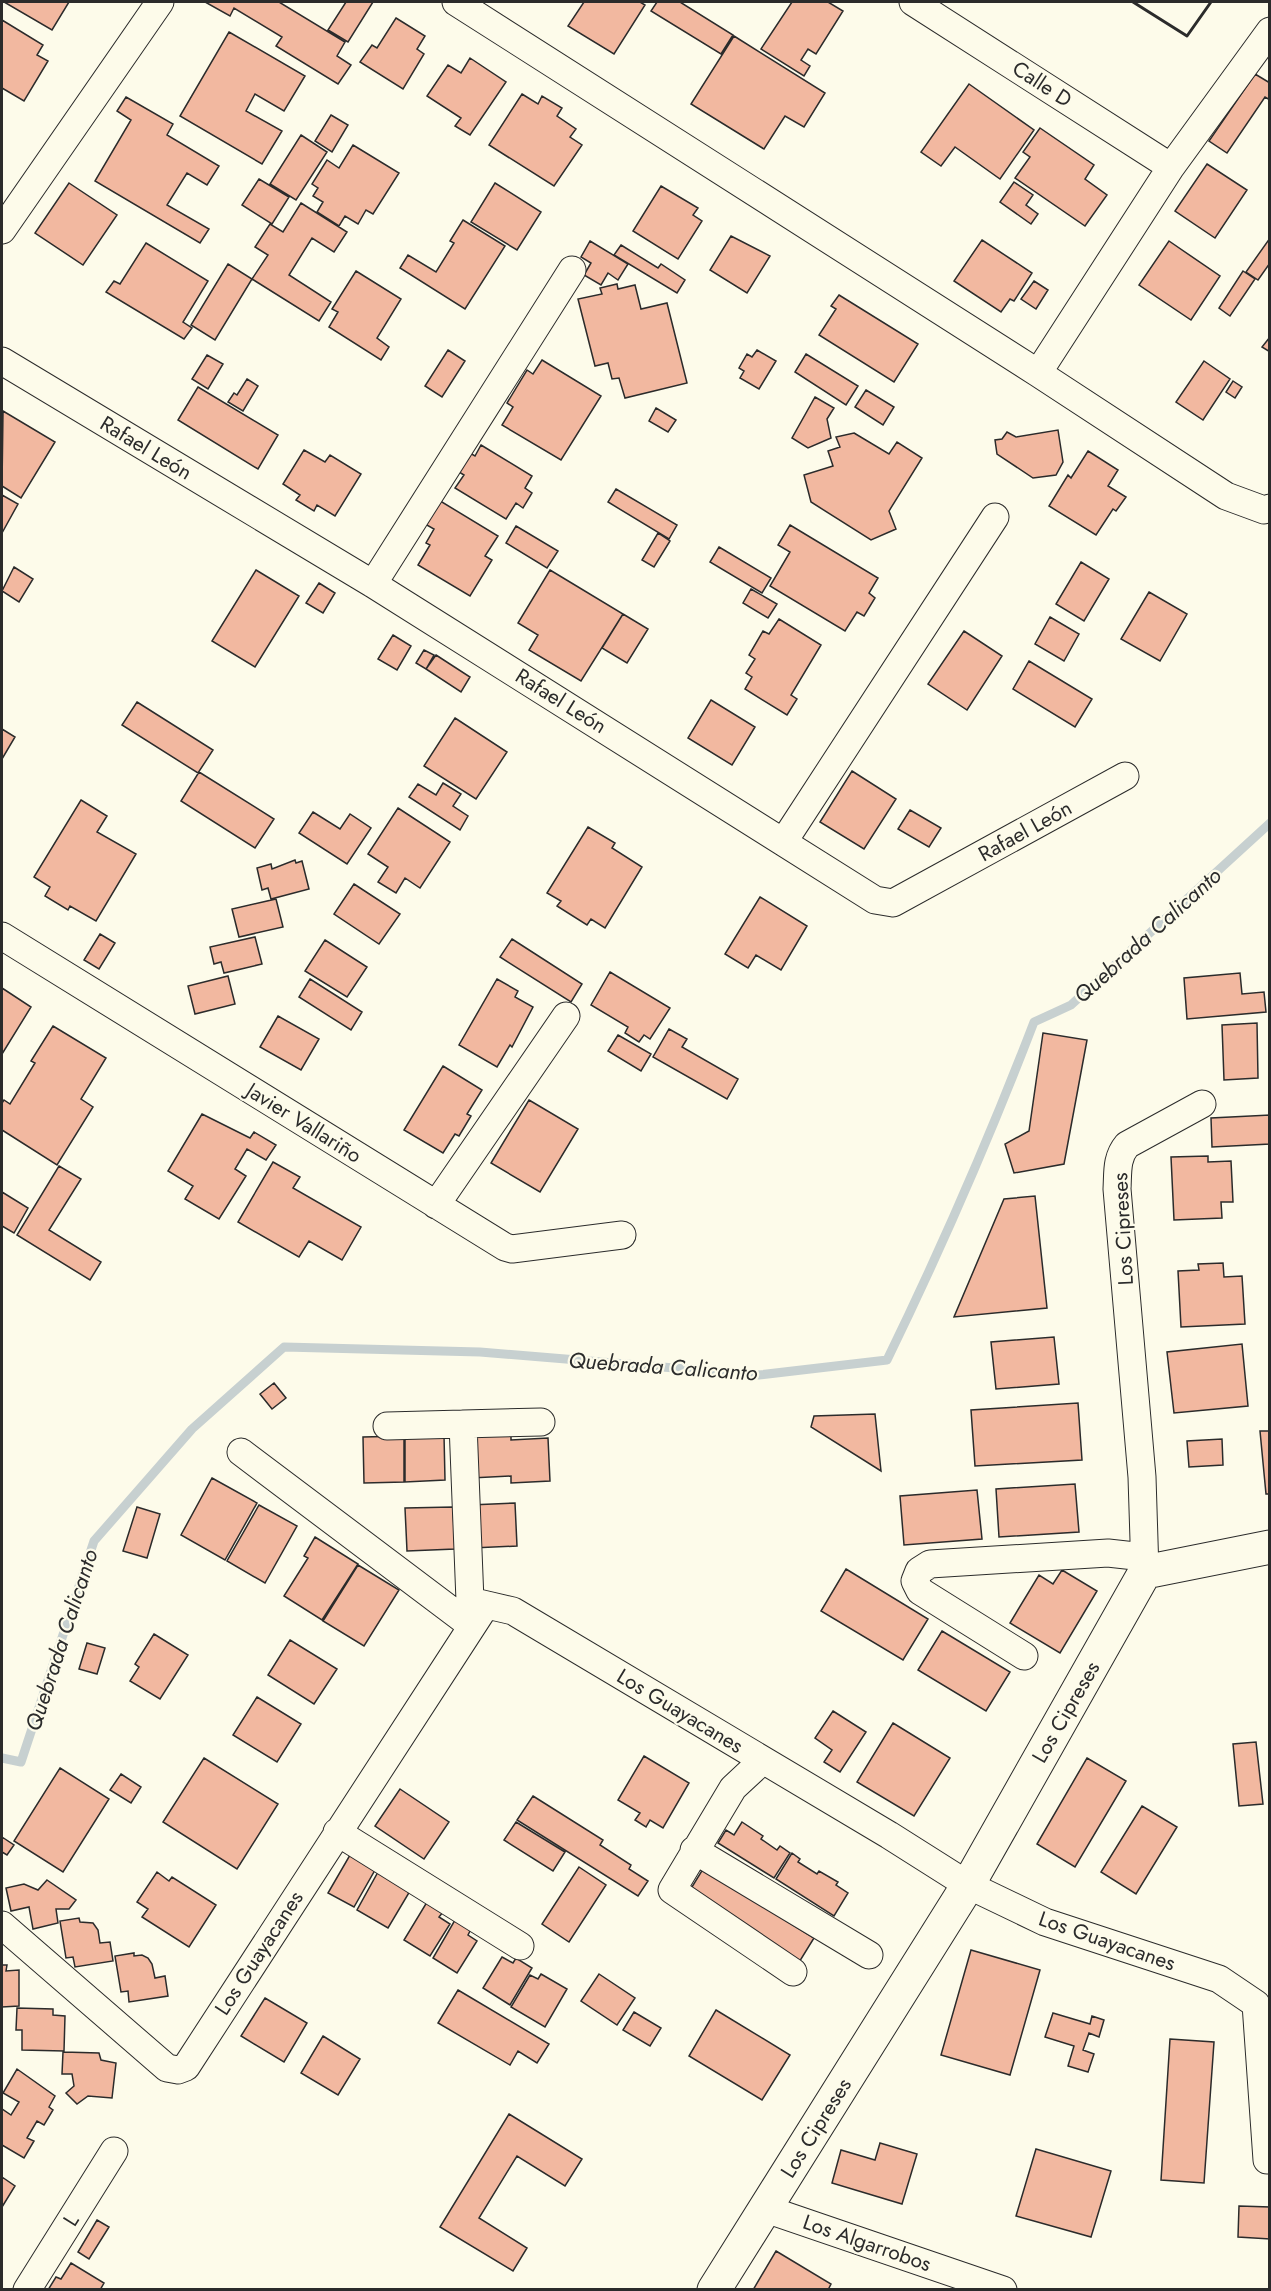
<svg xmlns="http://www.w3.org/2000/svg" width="1271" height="2291" font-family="Jost,sans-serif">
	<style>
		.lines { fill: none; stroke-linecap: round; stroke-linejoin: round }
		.stream { stroke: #c7d0d0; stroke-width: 9 }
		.building { fill: #f2b8a0; stroke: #2b2b2b; stroke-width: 1.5 }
		.minor-casing { stroke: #2b2b2b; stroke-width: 29 }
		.tertiary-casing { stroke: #2b2b2b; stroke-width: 35 }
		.minor { stroke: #fdfbea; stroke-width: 27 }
		.tertiary { stroke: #fdfbea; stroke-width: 33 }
		.wall { stroke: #2b2b2b; stroke-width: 3 }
		.labels { text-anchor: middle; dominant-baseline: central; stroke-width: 4.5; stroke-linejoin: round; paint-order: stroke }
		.street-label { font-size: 21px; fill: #2b2b2b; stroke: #fdfbea }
		.water-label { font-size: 22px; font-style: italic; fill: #2b2b2b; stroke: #fdfbea }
	</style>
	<rect width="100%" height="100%" fill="#fdfbea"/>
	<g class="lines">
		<path class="stream" d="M2,1758L21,1762L94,1541L192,1429L284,1347L480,1352L759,1375L887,1360C941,1249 990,1137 1034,1022L1071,1005L1270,823"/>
	</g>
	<path class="building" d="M4,2H69L52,30Z
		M205,2H279L345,42L337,56L351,65L338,84L276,46L282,37L234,8L230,16Z
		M346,2H373L348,42L328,30Z
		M584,2H640L645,5L614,54L568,26Z
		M657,2H680L733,35L721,54L651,11Z
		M792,2H828L843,11L816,54L808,49L801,60L810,66L804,76L761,49Z
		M396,18L425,36L417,49L424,54L403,89L360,62L372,45L377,48Z
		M2,20L43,45L37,55L48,61L24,101L2,88Z
		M229,32L305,76L284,111L255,94L246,111L282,131L262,164L180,116Z
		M734,36L825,93L804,127L785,116L764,149L691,104Z
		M470,58L506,82L470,135L455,126L461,118L427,96L448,65L461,73Z
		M1255,74L1270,83V100L1265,97L1227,153L1209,141Z
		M969,84L1034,130L1000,179L955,147L941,166L921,152Z
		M522,94L538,104L542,96L562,108L557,116L576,129L570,137L582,145L554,186L489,145Z
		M126,97L173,124L167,135L219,166L207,185L187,173L167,205L209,229L200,243L95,181L131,120L117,111Z
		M331,115L348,125L332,152L315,141Z
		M1040,128L1094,165L1085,179L1107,195L1085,226L1015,178L1030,157L1023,152Z
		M301,135L327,152L296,200L270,184Z
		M353,145L399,173L373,214L366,210L358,224L345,216L339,226L317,212L323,202L313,196L318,188L312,184L327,160L339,168Z
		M1207,164L1247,190L1215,238L1175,211Z
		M259,179L289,197L272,224L242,205Z
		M1014,182L1033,195L1026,205L1038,214L1031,224L1000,202Z
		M69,183L117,215L83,265L35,233Z
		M495,183L541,212L517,250L471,222Z
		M661,186L698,208L693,215L702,221L678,259L633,231Z
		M301,203L347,232L334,252L312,238L289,275L331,302L319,321L252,279L268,255L255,247L270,224L283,232Z
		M463,220L505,246L465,309L400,268L408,255L436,272L454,243L450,241Z
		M731,236L770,256L747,293L710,270Z
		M1270,238V263L1258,280L1246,272Z
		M982,240L1032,273L1014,301L1010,299L1001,312L954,281Z
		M590,241L628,264L618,280L608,273L601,285L584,275L591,263L581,257Z
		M1169,241L1220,276L1191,320L1139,285Z
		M146,243L208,281L183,322L192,328L184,339L106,292L114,281L120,284Z
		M621,245L658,268L661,264L685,280L677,293L614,255Z
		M228,264L252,279L215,340L191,325Z
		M356,271L401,299L377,338L389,347L381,360L329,327L338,312L332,309Z
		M1243,271L1255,279L1230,316L1219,308Z
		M1034,281L1048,290L1036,309L1021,299Z
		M617,284L618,289L635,285L641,309L667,303L687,383L625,398L619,378L612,379L608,363L595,366L578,299L602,294L600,288Z
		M839,295L918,344L894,382L819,335L836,309L831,306Z
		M1270,337V352L1262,347Z
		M448,350L465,361L442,397L425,386Z
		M757,350L776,361L759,389L740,378L744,371L739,368L747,354L752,357Z
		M806,354L858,386L846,405L795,372Z
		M207,355L223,364L208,389L192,379Z
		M542,360L601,396L561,460L502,425L513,407L507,403L527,370L533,374Z
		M1204,361L1230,379L1203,420L1176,402Z
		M247,379L258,386L243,411L228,402L234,393L237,395Z
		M1233,381L1242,387L1235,398L1226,392Z
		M198,387L278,435L258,469L178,420Z
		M866,390L894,407L883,425L855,407Z
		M815,397L834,408L827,419L831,438L808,448L792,438Z
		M656,408L676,420L668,432L649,421Z
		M3,411L55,442L21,498L2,486Z
		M1058,430L1063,462L1056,475L1033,478L997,454L995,440L1002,439L1007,432L1016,437Z
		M854,433L889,454L897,442L922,458L889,511L896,529L871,540L811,502L804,475L833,466L828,451L840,447L836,437Z
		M481,445L532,476L525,488L532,493L523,508L516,503L506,519L455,488L464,475L459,472L470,453L475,456Z
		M304,450L325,462L330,455L361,474L335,516L317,505L314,511L296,500L300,495L283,484Z
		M1088,451L1118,470L1108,486L1126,497L1116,511L1113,509L1096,535L1049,506L1068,475L1071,478Z
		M616,489L677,525L669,539L608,502Z
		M2,495L18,504L2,533Z
		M432,496L498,536L485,556L492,560L470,596L418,565L430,545L426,543L434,529L418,520Z
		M790,525L878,578L869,593L875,598L864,616L857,612L845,631L770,586L790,552L778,545Z
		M516,526L558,551L547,568L506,543Z
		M658,533L670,541L654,567L642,560Z
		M719,547L771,578L762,593L710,562Z
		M1081,562L1109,579L1084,621L1056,604Z
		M14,567L33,579L19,602L2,591Z
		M256,570L299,596L255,667L212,641Z
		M550,570L623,614L581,681L529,650L538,635L518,623Z
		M319,583L335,593L323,613L306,603Z
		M751,589L777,604L768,618L743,603Z
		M1149,592L1187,614L1160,661L1121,639Z
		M623,614L648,629L627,663L602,648Z
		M1050,617L1079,634L1064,661L1035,644Z
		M779,619L821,645L791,695L797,699L787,715L745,689L752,677L746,673L755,659L749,655L763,631L769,634Z
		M964,631L1002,656L967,710L928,684Z
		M393,635L411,646L397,670L378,659Z
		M424,650L434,655L426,669L416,663Z
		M436,655L470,677L461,692L426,669Z
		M1029,661L1092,699L1075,727L1013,689Z
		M711,700L755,727L732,765L688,738Z
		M137,702L213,750L198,773L122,725Z
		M455,718L507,752L476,799L424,766Z
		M2,729L15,737L2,759Z
		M852,771L896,799L864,849L820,822Z
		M199,772L274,819L255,848L181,801Z
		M443,783L461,794L453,806L468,816L460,830L409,797L418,784L436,795Z
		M81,800L107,816L97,832L136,854L96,921L70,906L68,910L45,896L50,887L34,877Z
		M398,808L450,842L420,888L405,878L396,893L378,882L388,867L368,854Z
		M910,810L941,828L929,847L898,829Z
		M313,812L340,829L350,814L371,828L347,864L299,833Z
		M588,827L615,843L612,848L642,867L605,928L591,919L587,925L557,906L561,901L547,893Z
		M295,860L296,863L302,861L309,889L271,899L268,888L262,890L257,868L271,864L272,869Z
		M354,884L400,914L379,944L334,914Z
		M760,897L807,926L781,970L756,955L748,968L725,954Z
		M276,899L283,927L239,937L232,909Z
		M100,934L115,943L99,969L84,960Z
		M255,937L262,964L224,973L221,962L214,964L210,947Z
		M512,939L582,984L571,1002L500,957Z
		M325,940L367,967L347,997L305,971Z
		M610,972L670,1008L650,1039L644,1035L639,1042L625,1033L628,1027L591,1005Z
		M1240,973L1242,994L1264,992L1266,1012L1187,1019L1184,978Z
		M228,976L235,1004L195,1014L188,986Z
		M310,979L362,1012L351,1030L299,997Z
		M497,979L518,991L515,997L533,1007L512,1047L510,1045L497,1067L459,1045Z
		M2,988L31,1007L2,1054Z
		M278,1016L319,1039L301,1070L260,1047Z
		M1257,1023L1258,1078L1224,1080L1222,1025Z
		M53,1026L106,1058L81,1099L93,1107L57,1165L2,1130V1103L4,1100L10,1104L35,1063L31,1061Z
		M669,1029L687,1039L682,1047L738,1079L727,1099L653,1057Z
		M1043,1033L1087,1040L1064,1164L1014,1173L1005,1144L1029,1131Z
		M618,1035L651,1054L641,1071L608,1051Z
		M443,1066L482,1090L467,1114L471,1116L459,1136L455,1134L443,1153L404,1130Z
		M529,1100L578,1129L540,1192L491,1163Z
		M202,1114L250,1138L254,1132L276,1145L266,1160L247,1149L235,1169L246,1176L219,1219L185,1199L193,1186L168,1171Z
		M1270,1115V1144L1212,1147L1211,1118Z
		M1208,1156V1162L1231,1161L1233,1202H1221L1222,1218L1174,1220L1171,1157Z
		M273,1162L300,1177L293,1188L361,1227L342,1260L309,1241L299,1257L238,1222Z
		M59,1166L81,1179L49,1230L101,1262L90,1280L17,1235Z
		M2,1192L28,1208L14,1233L2,1226Z
		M1035,1196L1047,1308L954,1317L1004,1199Z
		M1223,1263L1224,1277L1242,1276L1245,1324L1181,1327L1178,1271L1199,1270L1198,1264Z
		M1054,1337L1059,1384L996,1389L991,1342Z
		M1242,1344L1248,1406L1174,1413L1167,1352Z
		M274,1383L286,1398L272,1409L260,1394Z
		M1078,1403L1082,1460L975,1466L971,1410Z
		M875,1414L881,1471L811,1427L814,1416Z
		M1260,1431H1270V1494H1266Z
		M511,1433V1440L548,1438L550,1481L511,1483V1476L471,1478L469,1435Z
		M444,1435L445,1480L405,1482V1436Z
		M404,1436V1482L364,1483L363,1437Z
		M1222,1439L1223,1465L1189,1467L1187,1441Z
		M212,1478L257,1503L225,1560L181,1535Z
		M1075,1484L1079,1532L999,1537L996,1489Z
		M977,1490L982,1539L904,1545L900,1496Z
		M515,1503L517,1546L472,1548L470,1505Z
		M259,1505L297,1526L265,1583L227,1561Z
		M137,1507L160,1514L147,1558L123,1551Z
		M453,1507L455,1549L407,1551L405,1508Z
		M315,1537L358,1564L322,1620L284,1596L308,1558L304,1556Z
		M358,1565L399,1590L364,1646L323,1621Z
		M846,1569L928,1619L903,1660L821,1611Z
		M1062,1570L1097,1591L1060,1653L1010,1623L1039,1575L1053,1584Z
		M942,1631L1010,1672L986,1711L918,1670Z
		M154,1634L188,1655L160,1699L130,1681L139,1667L135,1664Z
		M290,1640L337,1669L314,1704L268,1675Z
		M87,1643L105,1648L97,1674L79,1669Z
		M257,1697L301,1724L277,1762L233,1735Z
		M833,1711L866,1732L840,1772L824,1762L832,1750L815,1738Z
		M893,1723L950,1758L914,1816L857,1782Z
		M1256,1742L1263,1804L1239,1806L1233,1744Z
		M644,1756L689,1783L663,1828L650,1820L646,1827L635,1820L640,1813L618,1800Z
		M204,1758L278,1804L237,1869L163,1822Z
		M1087,1758L1126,1781L1075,1867L1037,1844Z
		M60,1768L109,1799L63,1872L14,1841Z
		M121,1774L141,1787L131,1803L110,1790Z
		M400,1789L449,1822L424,1859L375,1826Z
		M533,1796L603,1840L600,1845L631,1865L629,1869L648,1881L638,1896L517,1820Z
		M1142,1806L1177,1827L1136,1894L1101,1872Z
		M516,1822L565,1852L553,1871L504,1840Z
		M742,1822L763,1836L761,1839L777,1850L780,1846L790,1853L774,1878L718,1843L726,1830L734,1835Z
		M2,1837L14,1845L7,1855L2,1852Z
		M792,1853L800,1859L798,1862L817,1874L819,1871L838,1882L836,1885L848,1893L834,1916L776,1879Z
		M350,1855L375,1870L354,1907L328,1893Z
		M579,1867L606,1885L569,1942L542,1924Z
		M703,1869L814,1938L798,1964L687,1895Z
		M157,1872L169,1881L172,1877L216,1905L189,1947L142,1917L148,1909L137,1902Z
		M378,1872L410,1891L388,1928L357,1910Z
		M47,1880L76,1900L69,1909H56L58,1923L33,1929L29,1907L11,1911L6,1888L24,1884L38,1890Z
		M427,1902L443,1912L439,1917L450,1924L430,1956L404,1940Z
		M79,1918L80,1922L93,1923L98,1930L100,1943L110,1942L113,1961L75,1967L73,1957L66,1958L60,1921Z
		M455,1920L471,1929L468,1935L477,1941L457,1973L433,1958Z
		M971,1950L1040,1970L1010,2075L941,2055Z
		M134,1953V1956L142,1955L148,1958L152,1964L155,1978L165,1976L168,1996L129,2002L128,1991L121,1992L115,1956Z
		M502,1957L513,1963L516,1958L532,1968L510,2005L483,1988Z
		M2,1965H7L6,1971L19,1970V2006L2,2007Z
		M541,1974L567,1989L545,2027L511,2007L530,1975L538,1979Z
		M599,1974L635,1998L617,2025L581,2001Z
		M458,1990L549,2044L537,2063L518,2051L510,2065L438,2023Z
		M265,1998L307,2023L284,2062L241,2036Z
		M17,2008L53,2009V2015L65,2016L64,2051L22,2050V2030H16Z
		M716,2010L790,2055L762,2100L689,2056Z
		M634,2012L661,2028L650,2046L623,2030Z
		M1053,2013L1090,2024L1092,2016L1104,2020L1099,2037L1089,2033L1083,2050L1094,2054L1088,2072L1068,2066L1074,2046L1045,2037Z
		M323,2036L360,2059L338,2095L301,2073Z
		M1170,2039L1214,2042L1204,2183L1161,2180Z
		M63,2052L99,2053L101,2060L116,2063L112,2098L88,2096L77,2104L66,2093L74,2086L72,2074H62Z
		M17,2069L55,2096L49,2107L53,2110L44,2125L37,2121L27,2138L34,2141L24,2158L2,2145V2109L11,2115L19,2102L3,2093Z
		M509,2114L582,2159L565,2186L517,2156L479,2218L527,2248L513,2271L440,2227Z
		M880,2143L917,2154L902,2204L832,2183L841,2150L875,2160Z
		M1036,2149L1111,2171L1091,2237L1016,2216Z
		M2,2177L15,2186L2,2207Z
		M1239,2206L1270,2207V2239L1238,2237Z
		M97,2220L109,2227L89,2259L78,2252Z
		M776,2251L831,2284L828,2290H753Z
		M71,2263L104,2283L100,2290H48L56,2277L61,2279Z"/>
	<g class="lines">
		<g class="minor-casing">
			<path id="minor" d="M456,2L1038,373L1226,496L1264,510L1270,508
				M913,2L1171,167
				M2,230L160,2
				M2,361L373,584L875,900L893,903L1125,776
				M1038,373L1171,167L1270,31
				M373,584L572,270
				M784,841L995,517
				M2,936L505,1247L512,1249L622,1235
				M436,1205L566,1016
				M463,1424L470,1601
				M387,1426L541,1422
				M241,1452L472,1626
				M1145,1572L1142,1477L1117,1189C1118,1173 1116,1158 1127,1145L1202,1104
				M1024,1656L920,1591L915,1581L919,1571L930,1564L1108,1553L1144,1557
				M763,1760L733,1788L672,1890L793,1972
				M337,1832L520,1946
				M694,1850L869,1955
				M2,1925L167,2068L178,2070L186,2067L484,1608L470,1601L513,1611L889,1835L968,1885L1045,1922L1219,1979L1256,2004L1267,2160
				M766,2209L1003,2290
				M27,2290L114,2151"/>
		</g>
		<g class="tertiary-casing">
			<path id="tertiary" d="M714,2290L968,1885L1145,1572L1270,1547"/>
		</g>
		<use href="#minor" class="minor"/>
		<use href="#tertiary" class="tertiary"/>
		<path class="wall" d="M1133,2L1187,36L1211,2"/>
	</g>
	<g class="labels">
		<g class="street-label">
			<text transform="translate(1042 84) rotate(33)">Calle D</text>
			<text transform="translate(146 448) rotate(31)">Rafael León</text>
			<text transform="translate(561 701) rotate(32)">Rafael León</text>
			<text transform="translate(1025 831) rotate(-29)">Rafael León</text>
			<text transform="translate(304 1123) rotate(32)">Javier Vallariño</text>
			<text transform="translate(1123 1229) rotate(-93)">Los Cipreses</text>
			<text transform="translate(680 1711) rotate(31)">Los Guayacanes</text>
			<text transform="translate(1066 1712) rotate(-60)">Los Cipreses</text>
			<text transform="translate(1107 1941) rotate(19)">Los Guayacanes</text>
			<text transform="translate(259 1953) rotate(-57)">Los Guayacanes</text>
			<text transform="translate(816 2128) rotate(-58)">Los Cipreses</text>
			<text transform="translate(71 2220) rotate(-58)">L</text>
			<text transform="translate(867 2243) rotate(19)">Los Algarrobos</text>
		</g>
		<g class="water-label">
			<text transform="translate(1147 935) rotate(-42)">Quebrada Calicanto</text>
			<text transform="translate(663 1366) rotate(4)">Quebrada Calicanto</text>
			<text transform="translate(61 1640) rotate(-72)">Quebrada Calicanto</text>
		</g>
	</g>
	<rect width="1271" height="2291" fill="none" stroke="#2b2b2b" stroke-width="6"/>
</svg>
